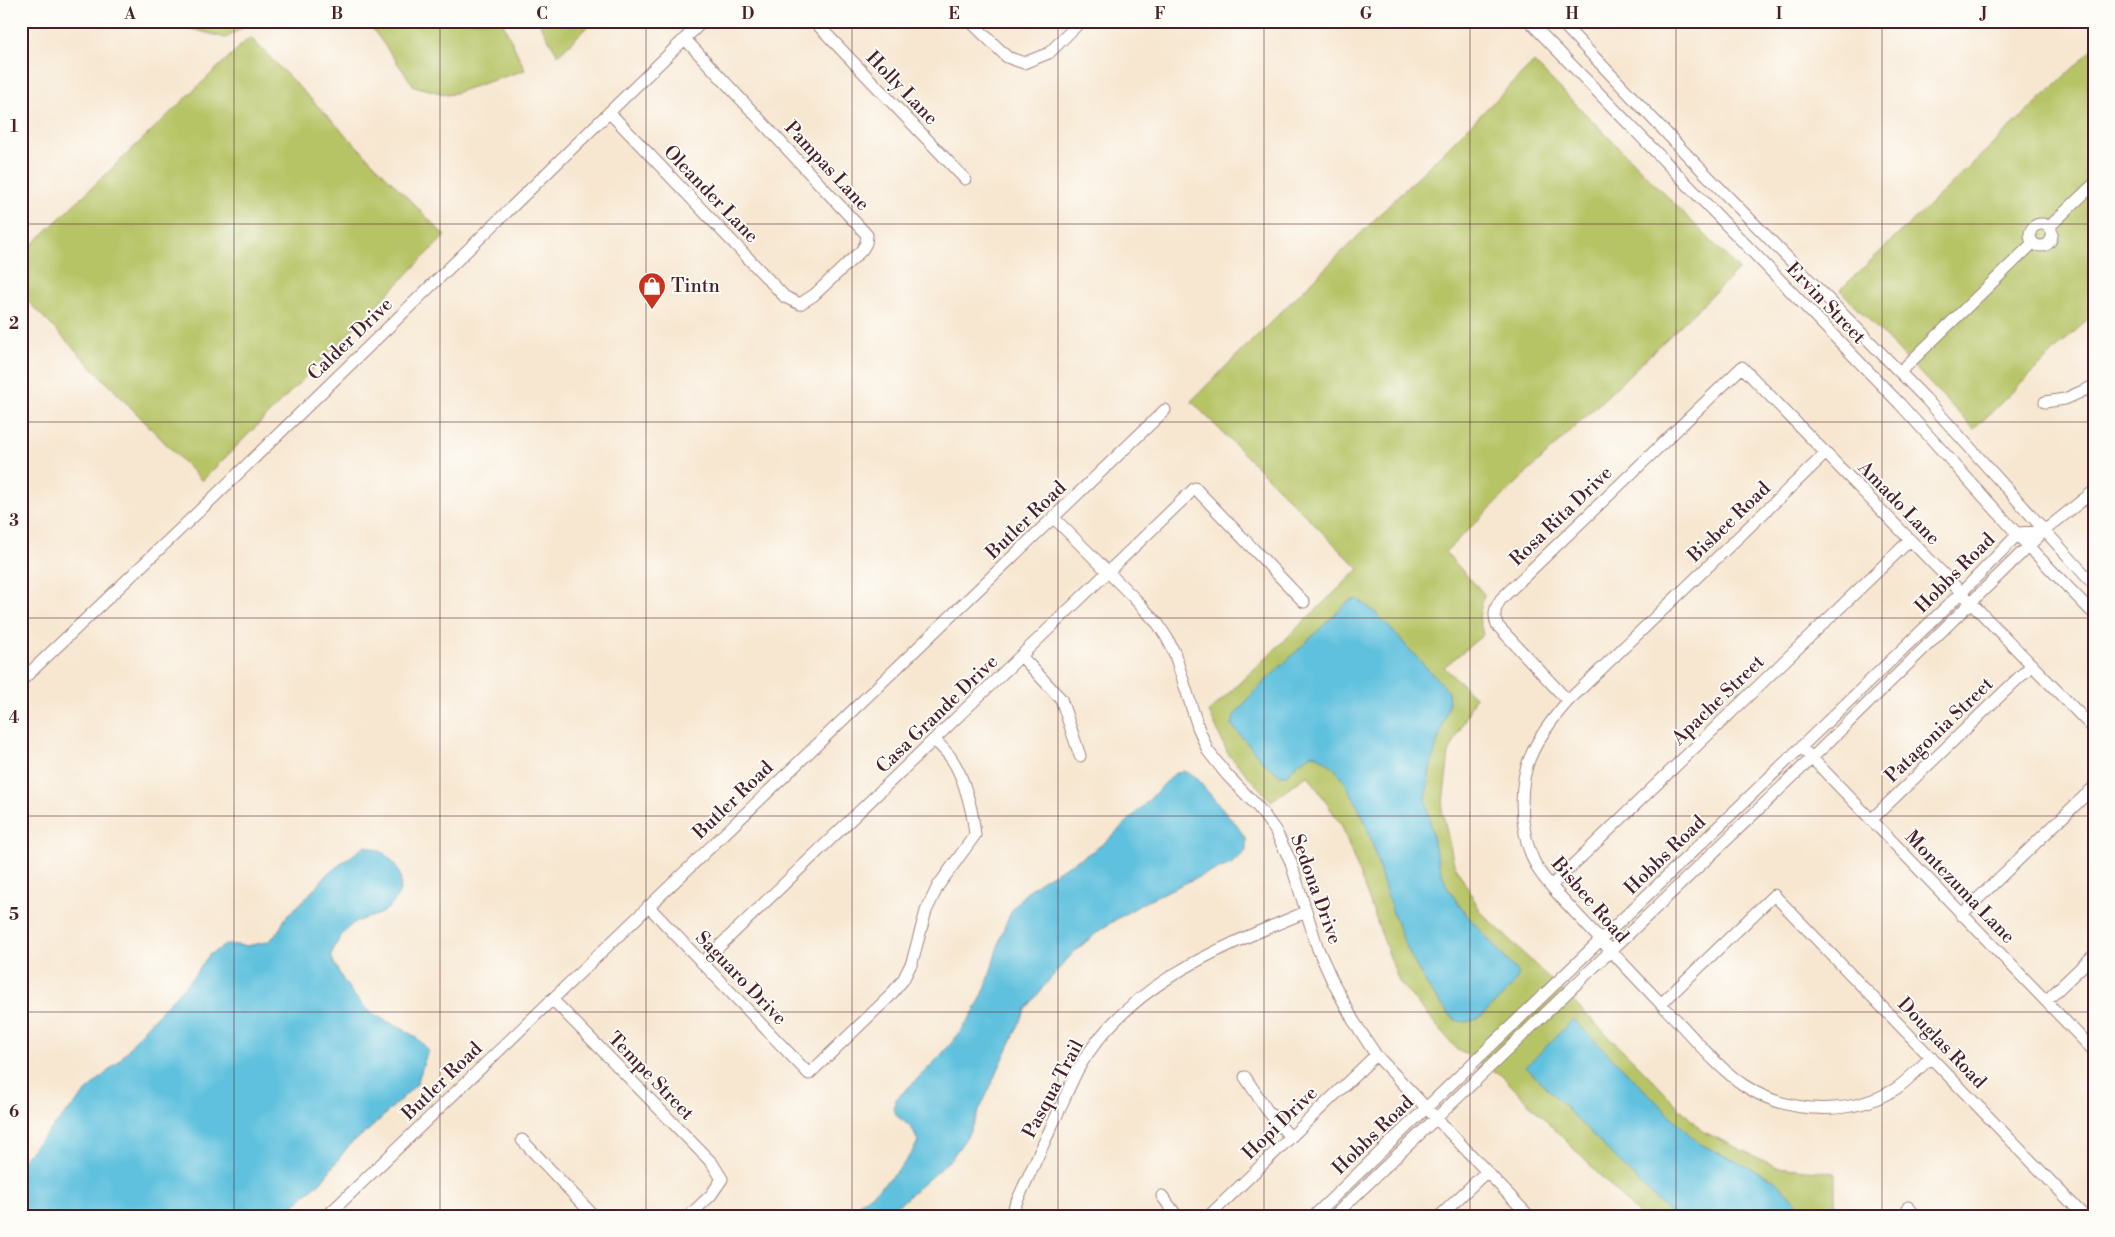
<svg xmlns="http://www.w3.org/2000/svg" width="2115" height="1237" font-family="'Libre Bodoni',serif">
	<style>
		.green { fill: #b7c466; stroke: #807248 }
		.water { fill: #60c1de; stroke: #557084 }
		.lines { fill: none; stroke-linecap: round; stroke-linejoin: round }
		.minor-casing { stroke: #a0837e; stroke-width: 13 }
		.minor { stroke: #fff; stroke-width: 11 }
		.grid { fill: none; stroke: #4a1f2b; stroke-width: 1; stroke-opacity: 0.55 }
		.labels { text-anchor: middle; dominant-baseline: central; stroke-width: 4; stroke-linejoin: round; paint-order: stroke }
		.street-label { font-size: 19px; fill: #4a1f2b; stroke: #fdfcf7 }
		.poi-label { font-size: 19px; fill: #4a1f2b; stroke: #fdfcf7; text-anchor: start }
		.neatline { fill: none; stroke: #4a1f2b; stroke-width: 2 }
		.grid-label { font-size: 16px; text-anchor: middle; font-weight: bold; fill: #4a1f2b }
	</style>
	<rect width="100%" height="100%" fill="#fdfcf7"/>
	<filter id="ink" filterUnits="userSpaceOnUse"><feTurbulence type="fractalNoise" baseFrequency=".02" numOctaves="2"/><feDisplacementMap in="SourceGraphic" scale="10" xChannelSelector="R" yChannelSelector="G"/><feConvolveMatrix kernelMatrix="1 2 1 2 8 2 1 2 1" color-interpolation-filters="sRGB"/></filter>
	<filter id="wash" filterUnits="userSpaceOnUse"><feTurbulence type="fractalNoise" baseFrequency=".0096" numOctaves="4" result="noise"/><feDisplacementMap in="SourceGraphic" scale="20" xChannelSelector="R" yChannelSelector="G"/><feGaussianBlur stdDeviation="1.12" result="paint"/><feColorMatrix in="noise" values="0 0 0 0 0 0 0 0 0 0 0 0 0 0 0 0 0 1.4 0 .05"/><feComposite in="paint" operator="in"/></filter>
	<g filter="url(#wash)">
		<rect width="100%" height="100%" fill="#f7e7d1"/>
		<path class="green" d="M171,21H254L226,38L174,24Z
			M367,21H502L525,70L448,95L414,86Z
			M538,21H593L558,55Z
			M250,37L445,236L202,481L21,294V255Z
			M2094,48V313L1974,429L1840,290Z
			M1534,62L1739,269L1445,552L1484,594L1479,617L1483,635L1444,667L1475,697L1449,753L1442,810L1454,864L1481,912L1637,1064L1702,1131L1777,1167L1835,1173V1216H1640L1501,1075L1456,1048L1399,982L1342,826L1308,775L1271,801L1228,754L1209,712L1359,569L1191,401Z"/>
		<path class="water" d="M1358,599L1377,614L1448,691L1449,703L1430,768L1426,800L1437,858L1447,887L1465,913L1519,974C1513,989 1498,1000 1487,1011C1479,1019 1468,1025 1456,1020C1451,1018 1445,1009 1441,1004C1414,971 1398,930 1385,889C1377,864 1373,838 1361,813C1350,791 1337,761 1312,754L1298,763L1287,775H1280L1264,763L1232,726L1234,716L1253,693L1349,601Z
			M1183,771L1194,776L1235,823L1246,839V851L1231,864L1203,875L1152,898L1123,915L1100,930L1073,953L1049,980L1026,1009L968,1135L951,1159L901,1203L879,1214L860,1216L857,1212L860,1203C880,1189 909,1163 918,1141L911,1127L897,1116L893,1108L896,1099C929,1068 961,1039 981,998C996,967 998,923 1022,897C1043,874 1079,863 1104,843C1129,822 1151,797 1174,774Z
			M365,846C380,849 390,855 398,870C406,887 396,906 379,914C370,918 358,919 350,926C341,934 336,944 331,955C337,973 357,1004 374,1014C393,1026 415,1031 428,1050L417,1084L370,1129L350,1144L321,1182L303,1196L285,1216H21V1161L91,1087L120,1060L144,1029L193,977L209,955L227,944L246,946L267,942L277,934L286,917L307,897L327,874Z
			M1573,1019L1698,1143L1775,1180L1809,1216H1672L1526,1067Z"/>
	</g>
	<g filter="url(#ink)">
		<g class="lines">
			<g class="minor-casing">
				<path id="minor" d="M814,21L965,179
					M970,21L1007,57L1024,63L1049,53L1081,21
					M1529,21L1900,404L2029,547L2094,614
					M1560,21L1690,158L1925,398L2094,585
					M609,112L785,297L800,304L814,295L862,250L866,243L867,235L685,39
					M2030 235a11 11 0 1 1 22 0a11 11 0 1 1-22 0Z
					M2049,227L2094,184
					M1900,372L2033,243
					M2045,402L2065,399L2094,386
					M1826,453L1568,701C1554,717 1542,732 1533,751C1516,784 1520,838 1538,869C1543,878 1551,886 1557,893C1592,931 1628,969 1664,1007C1690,1033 1714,1065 1745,1086C1789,1115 1853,1116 1897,1088C1909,1079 1920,1068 1931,1057
					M1053,517L1134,598L1158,624L1167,638L1174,652L1198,727L1208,751L1227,775L1258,807L1275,830L1290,860L1318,949L1332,980L1353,1020L1376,1055L1529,1216
					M1022,657L1061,699L1080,756
					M21,681L217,494L703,21
					M1568,701L1497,625C1493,614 1495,608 1501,599L1742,367L2094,729
					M1807,753L2094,1051
					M1871,820L2032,665
					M1551,886L1910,540
					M648,906L809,1074L889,997L903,980L912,962L926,911L938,886L975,835C973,812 964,776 951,758C946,751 940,746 935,740
					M1961,915L2094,787
					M702,963L1195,488L1304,602
					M552,999L712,1163L722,1179L711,1195L689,1216
					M2046,1001L2094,955
					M1661,1004L1774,895L2084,1216
					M1245,1077L1267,1110L1290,1137
					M522,1140L594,1216
					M1162,1196L1177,1216
					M1908,1207L1916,1216
					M327,1216L1165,410
					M1010,1216C1025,1184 1040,1152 1055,1119C1062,1104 1069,1087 1077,1071C1126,984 1219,948 1306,912
					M1209,1216L1376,1055
					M1314,1216L1962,592L2019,533L2044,531
					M1334,1216L1812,758L2044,531L2094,491
					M1440,1216L1486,1172"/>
			</g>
			<use href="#minor" class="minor"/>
		</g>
	</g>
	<path class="grid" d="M234,21V1216M440,21V1216M646,21V1216M852,21V1216M1058,21V1216M1264,21V1216M1470,21V1216M1676,21V1216M1882,21V1216M21,224H2094M21,422H2094M21,618H2094M21,816H2094M21,1012H2094"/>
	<defs>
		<g id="shop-pin" transform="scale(1.4375)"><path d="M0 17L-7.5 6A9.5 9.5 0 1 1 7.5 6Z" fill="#c8321e" stroke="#fdfcf7"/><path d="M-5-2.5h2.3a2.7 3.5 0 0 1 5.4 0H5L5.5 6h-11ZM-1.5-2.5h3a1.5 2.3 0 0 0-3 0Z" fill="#fff"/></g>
	</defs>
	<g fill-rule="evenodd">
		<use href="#shop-pin" x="652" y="286"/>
	</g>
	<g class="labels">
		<g class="street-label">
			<text transform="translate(902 88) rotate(46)">Holly Lane</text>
			<text transform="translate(827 166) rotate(47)">Pampas Lane</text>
			<text transform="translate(711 194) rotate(46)">Oleander Lane</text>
			<text transform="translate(1826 303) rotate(46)">Ervin Street</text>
			<text transform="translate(350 339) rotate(-44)">Calder Drive</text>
			<text transform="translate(1899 503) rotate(46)">Amado Lane</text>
			<text transform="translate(1561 516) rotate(-44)">Rosa Rita Drive</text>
			<text transform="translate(1026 520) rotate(-44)">Butler Road</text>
			<text transform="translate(1729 522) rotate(-44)">Bisbee Road</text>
			<text transform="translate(1955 573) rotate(-45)">Hobbs Road</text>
			<text transform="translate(1718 700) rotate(-44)">Apache Street</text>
			<text transform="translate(937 714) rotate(-44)">Casa Grande Drive</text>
			<text transform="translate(1939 730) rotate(-44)">Patagonia Street</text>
			<text transform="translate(733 800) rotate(-44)">Butler Road</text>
			<text transform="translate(1665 855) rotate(-44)">Hobbs Road</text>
			<text transform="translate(1960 887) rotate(46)">Montezuma Lane</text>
			<text transform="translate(1316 889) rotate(70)">Sedona Drive</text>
			<text transform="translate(1590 900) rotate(49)">Bisbee Road</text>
			<text transform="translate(741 978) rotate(46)">Saguaro Drive</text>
			<text transform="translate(1942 1043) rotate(46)">Douglas Road</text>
			<text transform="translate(651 1076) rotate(46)">Tempe Street</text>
			<text transform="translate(442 1081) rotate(-44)">Butler Road</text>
			<text transform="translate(1053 1089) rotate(-62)">Pasqua Trail</text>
			<text transform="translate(1280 1123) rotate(-44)">Hopi Drive</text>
			<text transform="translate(1373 1135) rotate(-44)">Hobbs Road</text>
		</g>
		<g class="poi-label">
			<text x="671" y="286">Tintn</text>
		</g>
	</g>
	<rect width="2115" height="1237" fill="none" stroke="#fdfcf7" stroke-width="55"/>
	<rect x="28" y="28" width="2060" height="1182" class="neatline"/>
	<g class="grid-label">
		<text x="130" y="19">A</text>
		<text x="337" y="19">B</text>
		<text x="542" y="19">C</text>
		<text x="748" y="19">D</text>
		<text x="954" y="19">E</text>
		<text x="1160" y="19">F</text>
		<text x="1366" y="19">G</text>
		<text x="1572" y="19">H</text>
		<text x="1779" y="19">I</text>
		<text x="1984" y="19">J</text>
		<text x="14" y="132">1</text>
		<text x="14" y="329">2</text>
		<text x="14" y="526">3</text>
		<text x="14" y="723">4</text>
		<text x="14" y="920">5</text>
		<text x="14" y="1117">6</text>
	</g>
</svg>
